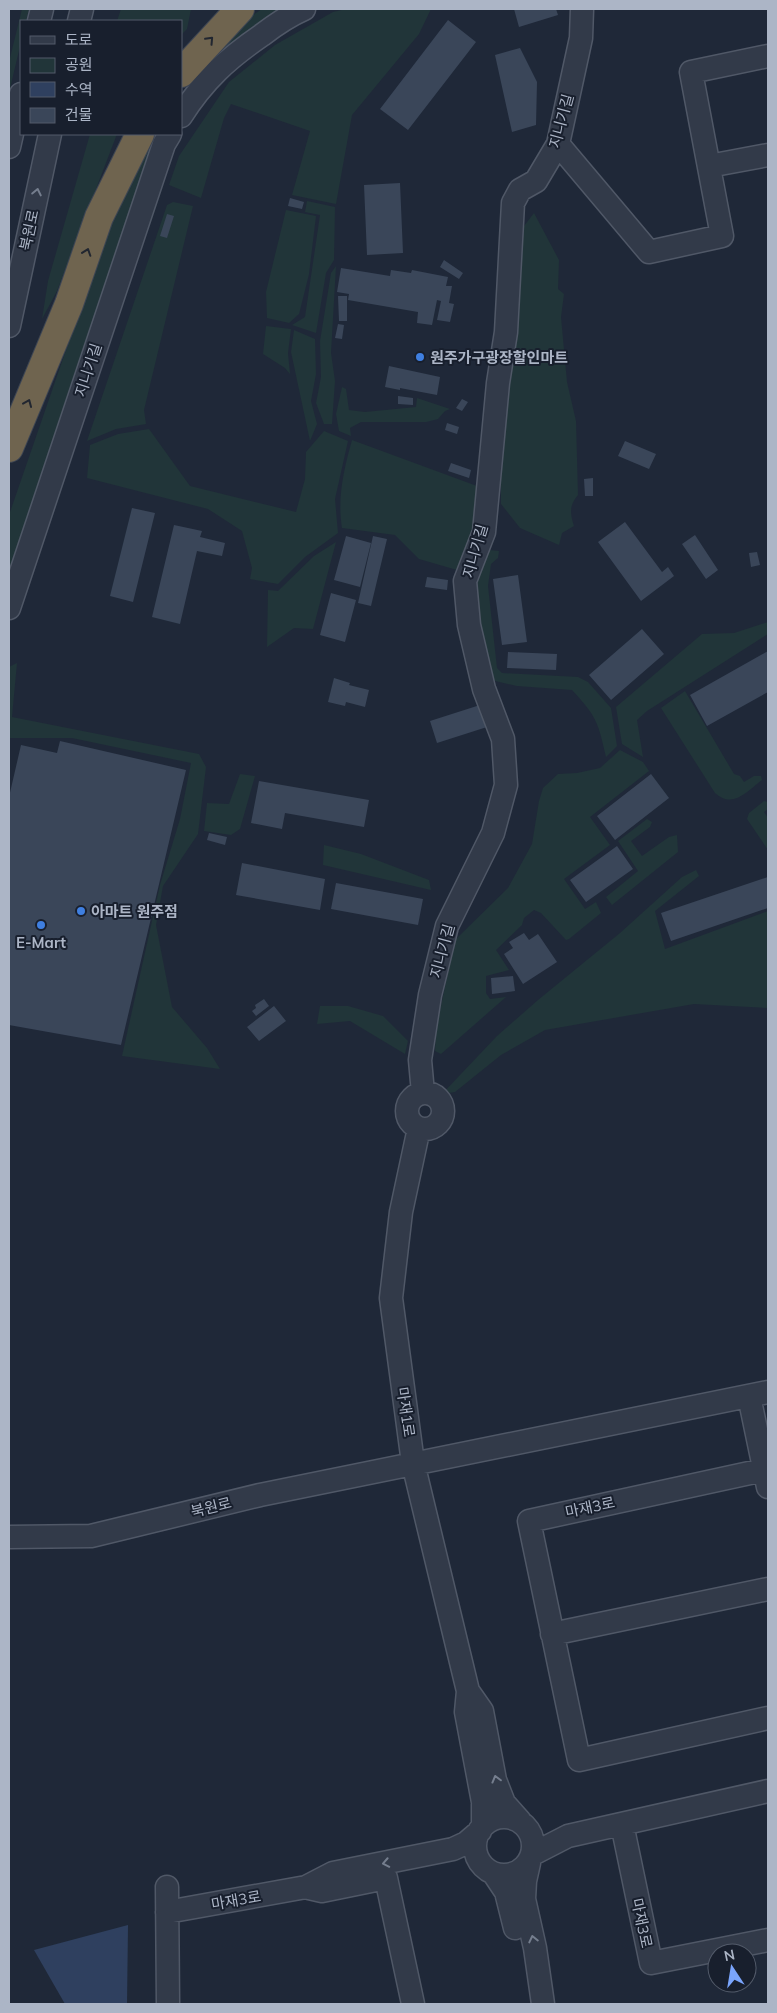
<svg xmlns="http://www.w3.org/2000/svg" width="777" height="2013" font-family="Mulish,'Noto Sans KR',sans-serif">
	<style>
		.green { fill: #213539 }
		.water { fill: #2f405f }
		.building { fill: #3a4659 }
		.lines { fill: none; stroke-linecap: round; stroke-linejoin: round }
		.minor-casing { stroke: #505867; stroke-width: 25 }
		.highway-casing { stroke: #3d4553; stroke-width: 30 }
		.minor { stroke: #323a49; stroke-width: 22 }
		.highway { stroke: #6f644f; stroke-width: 28 }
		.oneway { stroke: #212630 }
		.oneway2 { stroke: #757e8e }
		.shop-dot { fill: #3f7fe0; stroke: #181f2d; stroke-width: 2 }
		.labels { text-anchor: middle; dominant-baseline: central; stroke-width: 4; stroke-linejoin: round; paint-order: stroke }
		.street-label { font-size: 15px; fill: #acb5c6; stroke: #181f2d }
		.poi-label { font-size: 15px; font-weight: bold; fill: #acb5c6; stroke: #181f2d; text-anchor: start }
	</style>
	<rect width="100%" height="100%" fill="#1f2838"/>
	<path class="green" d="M22,9H29L26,21H21V42L9,93V62Z
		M121,9H191L187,29L181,35V21H117Z
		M262,9H294L181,96L235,27Z
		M346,9H431L419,34L352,115L336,204L292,195L310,131L231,104L224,118L201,198L169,185L179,156L229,82L275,45L333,12Z
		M90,134H117L57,291L42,319L48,281Z
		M151,134H163L9,586V515L95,266L144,143Z
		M307,201L335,207L334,260L326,273L316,333L292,325L305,317L320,215L305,212Z
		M173,202L193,206L144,410L146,424L116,429L87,441L167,205Z
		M286,210L316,216L309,274L299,314L289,323L267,318L266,292Z
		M534,213L559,260L558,289L564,294L561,317L567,382L576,421L578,495C569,506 570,513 574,526L562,533L559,545L520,528L501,504V425L510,381L521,230Z
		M336,266L331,353L335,381L332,424H324L316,403L321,377L320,341L331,273Z
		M266,326L291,329L288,353L290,374L285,368L263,354Z
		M294,330L315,339L316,374L311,401L317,424L310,441L291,352Z
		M342,387L346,389L349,410L365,412L416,407L417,398L450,409L445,411L438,419L426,422H361L350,428L351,436L339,431L336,414Z
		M149,429L190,486L296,512L305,479L306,452L324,431L348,441L335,499L338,533L305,557L278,584L250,579L252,568L242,531L208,509L87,478L90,445L118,434Z
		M352,440L477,486L472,531L457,570L419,559L395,535L342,528C337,497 344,469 352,440Z
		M336,542L313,629L294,628L267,647L268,590L278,591L314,556Z
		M489,550L499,551L498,558L491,564L488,586L497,668L502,673L578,677L588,682L611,708L617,746L606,757C598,722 597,717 572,690L517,686L491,680L482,666L475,591L483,555Z
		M768,622V634L647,711L637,720L643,757L622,744L616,707L702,634L734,633Z
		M17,663L12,717L199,754L206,767L198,834L163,886L156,925L172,1007L207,1048L220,1069L122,1056L160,885L180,819L191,763L72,738H9V667Z
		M685,691L734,774L740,776L744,782L754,776H761L762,780C746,792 733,809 715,793L661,708Z
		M620,750L643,762L649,771L590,817L610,845L564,879L585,909L596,902L601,913L569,939L566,940L541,913L534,910L524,918L522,925L496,950L509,970L486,976V993L490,999L506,997L441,1054L435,1051L436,1029L455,940L508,888L532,844L539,801L543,788L558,774L577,773L600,768Z
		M240,774L255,776L240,829L231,835L204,831L207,803L229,804Z
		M764,801L768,802V809L764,812L768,818V850L747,819L749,813Z
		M647,819L652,822L650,827L631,841L642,856L669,837L677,835L678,852L612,905L606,897L638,871L618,841Z
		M324,845L361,854L429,880L431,890L323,865Z
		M696,870L699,876L655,911L665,949L768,911V1008L694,1004L545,1030L501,1055L455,1092L442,1094L497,1036L538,1000L620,933L682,877Z
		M320,1006H348L383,1016L408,1041L405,1054L350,1021L317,1024Z"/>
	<path class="water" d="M128,1925L127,2004H65L34,1950Z"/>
	<path class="building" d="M514,9H556L558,15L519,27Z
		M448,20L476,42L408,130L380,109Z
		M520,48L537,82L536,125L512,132L495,55Z
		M400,183L403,253L367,255L364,185Z
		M290,198L304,202L302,209L288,206Z
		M167,214L174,216L167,238L160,236Z
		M444,260L463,273L459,279L440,267Z
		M341,268L390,276L391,270L411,273L412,270L448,277L446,286H452L449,303L454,304L450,322L437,320L441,301L437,300L432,325L417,323L418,312L348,300L349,294L337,292Z
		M338,296H347V321H339Z
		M338,324L344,325L342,339L335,338Z
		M389,366L440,377L437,395L400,388V390L385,387Z
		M398,396L413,398V405L398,404Z
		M462,399L468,402L462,411L456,408Z
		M447,423L459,427L457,434L445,430Z
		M625,441L656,454L649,469L618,456Z
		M451,463L471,470L469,478L448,471Z
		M593,478V496H585L584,479Z
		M132,508L155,513L133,602L110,596Z
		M625,522L662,572L668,567L674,576L641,601L598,542Z
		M174,525L202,531L200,537L225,543L222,556L197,551L180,624L152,617Z
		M695,535L718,570L706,579L682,544Z
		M346,536L371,543L360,587L334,580Z
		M373,536L387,539L371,606L358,603Z
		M757,552L760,565L751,567L749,553Z
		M518,575L527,642L502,645L493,579Z
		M427,577L448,580L447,590L425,587Z
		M331,593L356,600L345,642L320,635Z
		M642,629L664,654L611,700L589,675Z
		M768,651V692L707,726L690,695Z
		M508,652L557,654L556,670L507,668Z
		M334,678L350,683L349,685L369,690L365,707L346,702L345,706L328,702Z
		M480,705L487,727L437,743L430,721Z
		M60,741L186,770L121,1045L9,1025V797L21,745L57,753Z
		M651,774L669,798L615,840L597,816Z
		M259,781L369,800L364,827L285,813L282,829L251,823Z
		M209,833L227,837L225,845L207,840Z
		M617,846L633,869L586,902L570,880Z
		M242,863L325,879L320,910L236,895Z
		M768,877V908L671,941L661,913Z
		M336,883L423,899L418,925L331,909Z
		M524,933L529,940L538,934L557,962L523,984L504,954L513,948L509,942Z
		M513,976L515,991L492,994L491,978Z
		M264,999L269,1006L256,1016L252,1011L256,1008L255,1005Z
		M274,1006L286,1021L259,1041L247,1027Z"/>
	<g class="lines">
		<g class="minor-casing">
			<path id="minor" d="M39,21L42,9
				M79,21L82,9
				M181,116C204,80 227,59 262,35C275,25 288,16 304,9
				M558,144L649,252L722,236L691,72L768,56
				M9,147L21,94
				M709,166L768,155
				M9,326L50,134
				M9,608L164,144L170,134
				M407 1111a18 18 0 1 1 36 0a18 18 0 1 1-36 0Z
				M423,1093L420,1060L430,995L447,926L493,833L506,785L503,739L484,689L469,625L465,581L484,532L498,383L506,332L513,203L520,190L536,181L558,144L581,38L582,9
				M419,1128L401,1212L391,1298L413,1463L468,1691L482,1711L495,1780L504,1803L520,1821
				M749,1396L768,1487
				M768,1469L529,1521L579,1760L768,1718
				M9,1537L91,1536L260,1495L768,1392
				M552,1634L768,1589
				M468,1691L466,1712L483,1802V1826
				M475 1846a29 29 0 1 1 58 0a29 29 0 1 1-58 0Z
				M622,1824L651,1963L768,1940
				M533,1854L568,1836L768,1791
				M529,1863L525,1881L524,1899L535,1948L543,2004
				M494,1874L506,1892L515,1928
				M386,1878L413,2004
				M167,1887L168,2004
				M309,1888L322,1891L376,1880
				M167,1912L306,1887L333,1873L453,1849L466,1843L480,1831"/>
		</g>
		<g class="highway-casing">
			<path id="highway" d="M181,73L240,9
				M9,448L69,304L99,217L140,134"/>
		</g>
		<use href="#minor" class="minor"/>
		<use href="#highway" class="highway"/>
	</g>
	<defs><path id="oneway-chevron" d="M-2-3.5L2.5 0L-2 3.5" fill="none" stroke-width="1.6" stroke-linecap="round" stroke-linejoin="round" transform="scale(1.25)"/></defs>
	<g class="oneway">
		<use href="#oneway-chevron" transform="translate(210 40) rotate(-47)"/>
		<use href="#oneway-chevron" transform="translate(87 252) rotate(-71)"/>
		<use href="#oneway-chevron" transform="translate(28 403) rotate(-67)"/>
	</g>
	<g class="oneway2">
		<use href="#oneway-chevron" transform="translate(37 192) rotate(-78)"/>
		<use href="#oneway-chevron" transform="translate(496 1779) rotate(-105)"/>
		<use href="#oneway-chevron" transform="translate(386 1863) rotate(169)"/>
		<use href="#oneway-chevron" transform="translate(533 1939) rotate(-103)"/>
	</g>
	<g class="shop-dot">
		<circle cx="420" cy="357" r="5"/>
		<circle cx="81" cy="911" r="5"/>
		<circle cx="41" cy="925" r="5"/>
	</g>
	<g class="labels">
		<g class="street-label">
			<text transform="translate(561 121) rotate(-75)">지니기길</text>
			<text transform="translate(29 230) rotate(-78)">북원로</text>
			<text transform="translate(88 370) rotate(-72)">지니기길</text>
			<text transform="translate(475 551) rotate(-74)">지니기길</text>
			<text transform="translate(442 951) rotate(-75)">지니기길</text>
			<text transform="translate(406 1412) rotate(82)">마재1로</text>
			<text transform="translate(211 1507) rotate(-14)">북원로</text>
			<text transform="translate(590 1507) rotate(-12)">마재3로</text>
			<text transform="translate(236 1900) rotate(-10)">마재3로</text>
			<text transform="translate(642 1923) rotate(78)">마재3로</text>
		</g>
		<g class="poi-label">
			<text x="430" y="357">원주가구광장할인마트</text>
			<text x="91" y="911">아마트 원주점</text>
			<text x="41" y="942" text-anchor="middle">E-Mart</text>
		</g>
	</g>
	<rect width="777" height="2013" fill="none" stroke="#acb5c6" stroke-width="20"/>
	<rect x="20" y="20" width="162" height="115" fill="#181f2d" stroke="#535b6a"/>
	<rect x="30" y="36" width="25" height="8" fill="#323a49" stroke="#535b6a"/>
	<text x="65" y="45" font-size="15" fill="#acb5c6">도로</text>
	<rect x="30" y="58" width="25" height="15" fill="#213539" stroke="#535b6a"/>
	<text x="65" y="70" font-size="15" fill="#acb5c6">공원</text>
	<rect x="30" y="82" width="25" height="15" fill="#2f405f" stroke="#535b6a"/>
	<text x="65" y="95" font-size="15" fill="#acb5c6">수역</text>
	<rect x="30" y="108" width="25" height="15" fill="#3a4659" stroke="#535b6a"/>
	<text x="65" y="120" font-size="15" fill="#acb5c6">건물</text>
	<g transform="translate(732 1968) rotate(348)"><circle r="24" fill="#181f2d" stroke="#535b6a"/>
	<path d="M0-4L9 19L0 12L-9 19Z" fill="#7aa5fd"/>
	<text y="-8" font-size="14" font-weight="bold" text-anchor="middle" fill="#acb5c6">N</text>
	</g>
</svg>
